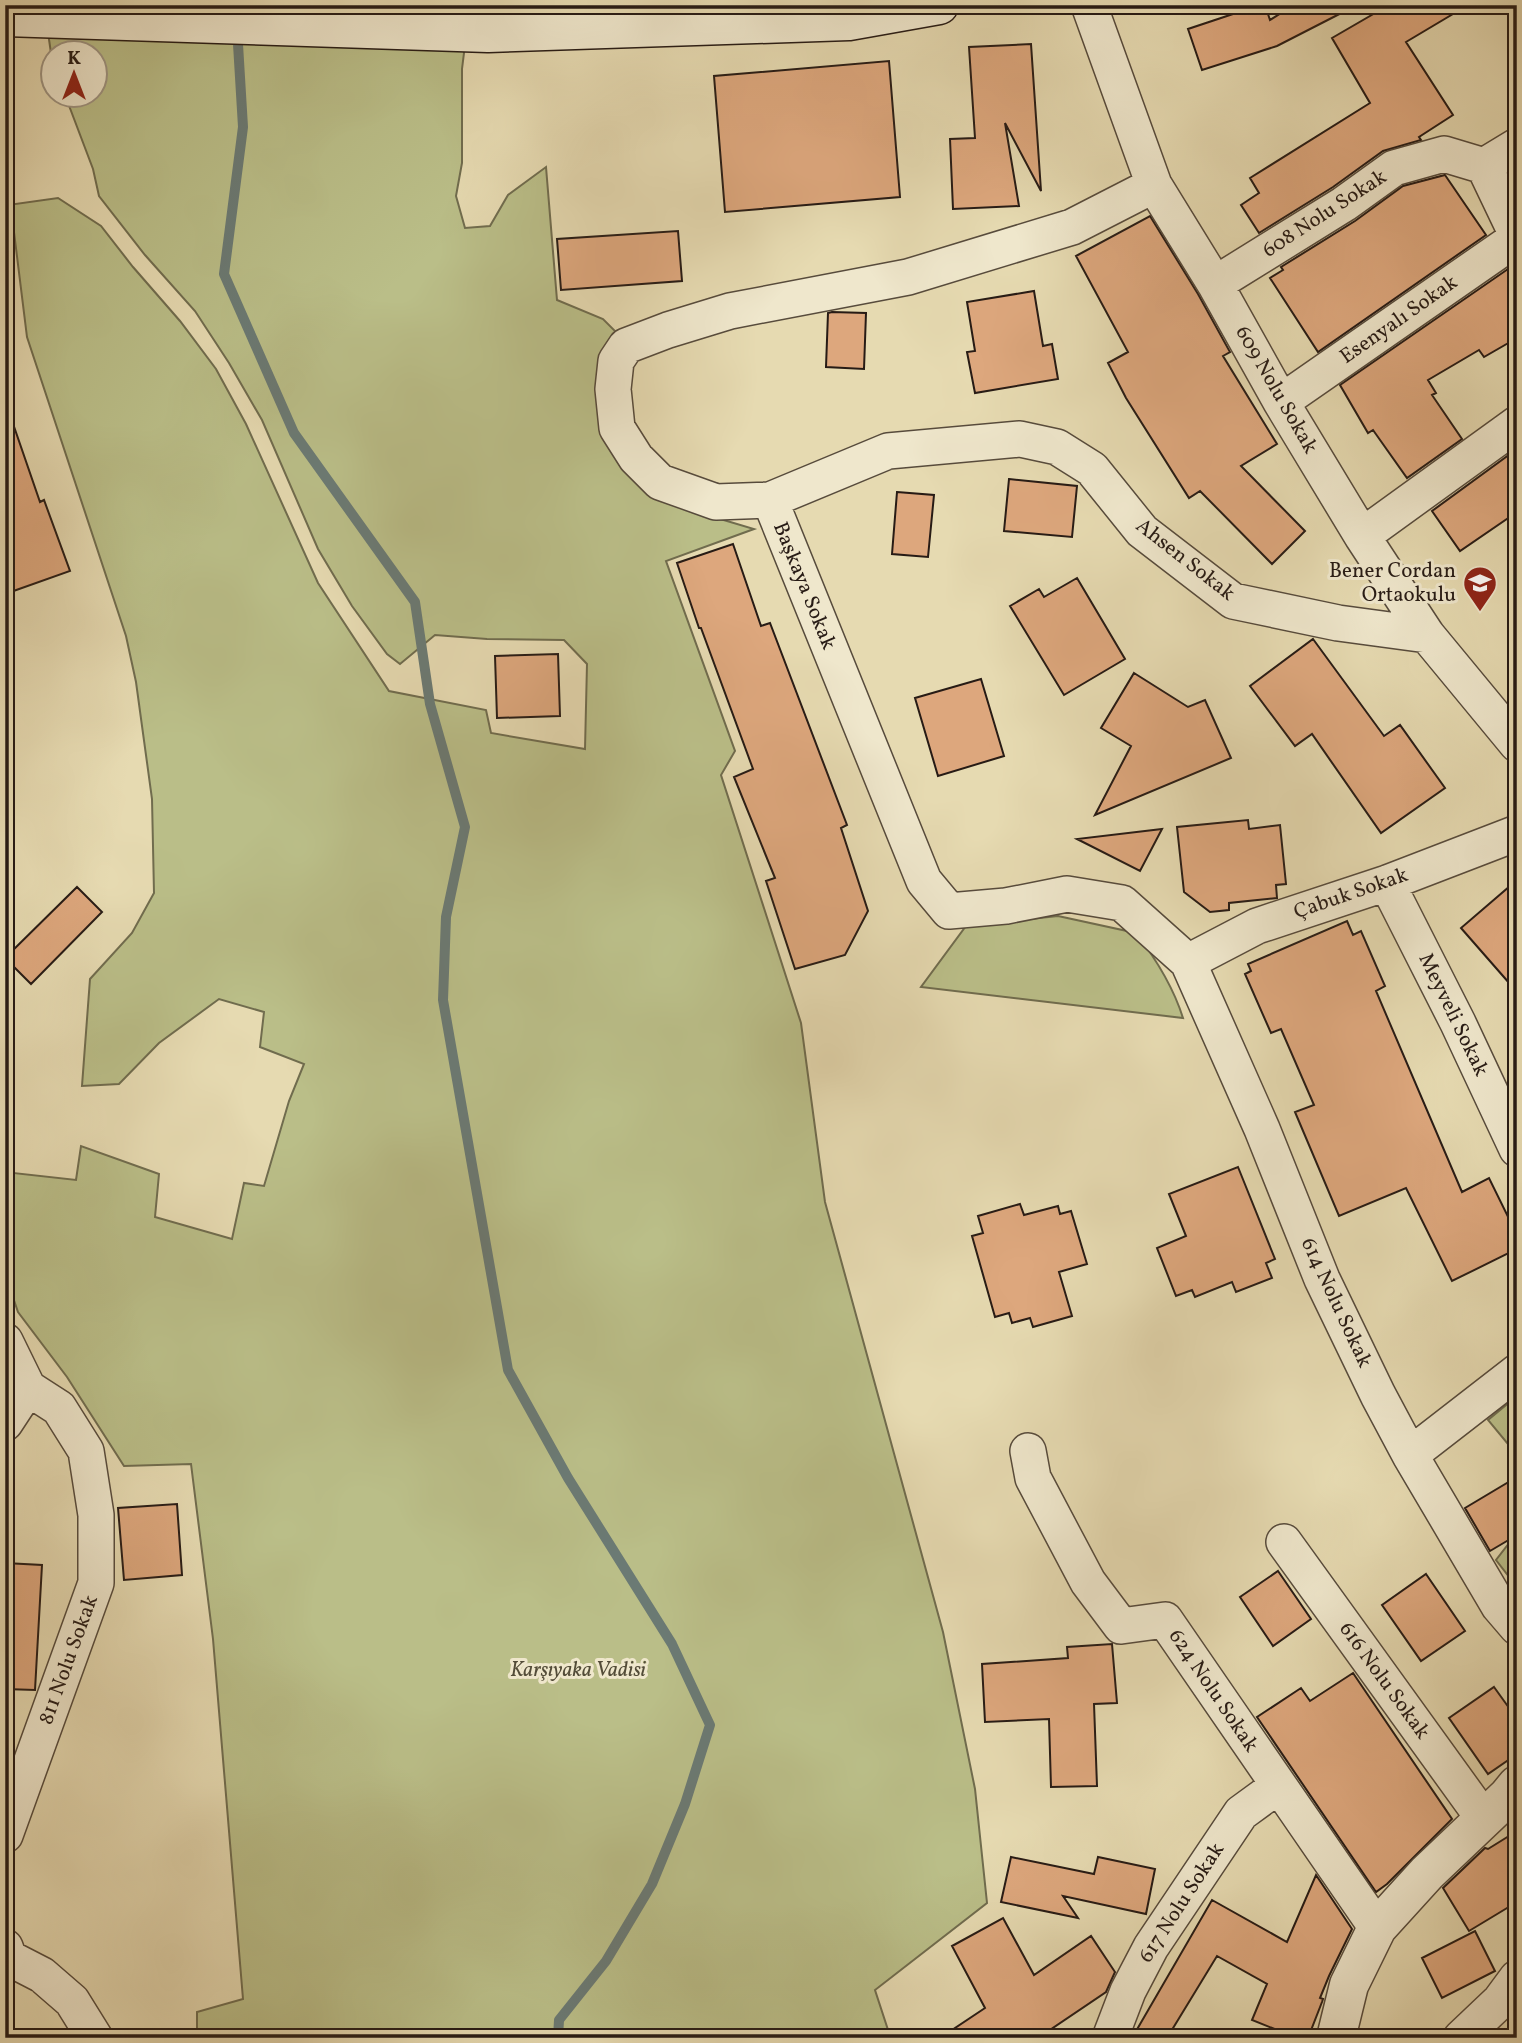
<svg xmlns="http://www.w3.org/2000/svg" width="1522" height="2043" font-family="Vollkorn,serif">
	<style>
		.green { fill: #babe88; stroke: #706c4e; stroke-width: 2 }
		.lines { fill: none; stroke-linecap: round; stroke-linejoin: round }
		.stream { stroke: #6b7a74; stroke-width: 10 }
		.building { fill: #dda77d; stroke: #271b15; stroke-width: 2 }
		.minor-casing { stroke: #574b3c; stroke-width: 38 }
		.tertiary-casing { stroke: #574b3c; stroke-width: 41 }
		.secondary-casing { stroke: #271b15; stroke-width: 41 }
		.minor { stroke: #efe7cc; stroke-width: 35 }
		.tertiary { stroke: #efe7cc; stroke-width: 38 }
		.secondary { stroke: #efe7cc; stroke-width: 38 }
		.labels { text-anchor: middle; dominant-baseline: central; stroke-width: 6; stroke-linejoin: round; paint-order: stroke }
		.street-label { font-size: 21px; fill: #271b15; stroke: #efe7cc }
		.poi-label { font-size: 21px; fill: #271b15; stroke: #efe7cc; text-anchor: end }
		.park-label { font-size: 21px; font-style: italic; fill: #534c38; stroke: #efe7cc }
	</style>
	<rect width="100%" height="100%" fill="#e6dab1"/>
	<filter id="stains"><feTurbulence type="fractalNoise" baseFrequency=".00286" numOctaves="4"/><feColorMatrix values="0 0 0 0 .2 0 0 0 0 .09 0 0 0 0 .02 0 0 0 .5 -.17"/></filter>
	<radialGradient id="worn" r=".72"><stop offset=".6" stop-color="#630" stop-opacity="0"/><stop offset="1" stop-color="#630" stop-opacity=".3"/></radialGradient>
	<path class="green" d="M44,5H470L462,69V163L456,196L465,228L490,226L508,195L546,167L557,300L603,319L618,334L607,426L707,515L754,529L666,561L735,751L721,775L801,1023L825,1202L943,1632L975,1789L987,1903L875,1990L889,2033L883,2038H197V2012L243,1999L213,1639L191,1464L124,1466L67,1377L18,1312L5,1274V1172L76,1180L81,1146L159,1174L155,1217L232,1239L244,1183L264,1186L289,1101L304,1064L260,1047L264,1012L219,999L159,1043L119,1084L82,1086L90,979L132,933L154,893L152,799L136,682L126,636L27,337L12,216L8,205L58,198L101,226L133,267L180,321L216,369L246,424L318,583L389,691L486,710L491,733L585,749L587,664L564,640L487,639L435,635L400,664L387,654L352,606L318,549L262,420L229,363L195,311L145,255L99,196L93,169L65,95L94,94V52H52V60Z
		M1058,916L1136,933C1156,959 1173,986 1183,1018L921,987L966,926Z
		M1517,1396V1455L1488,1420Z
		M1517,1533V1587L1496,1560Z"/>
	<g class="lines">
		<path class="stream" d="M238,5L236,11L243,127L224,274L294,433L415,602L430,704L465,827L446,917L443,1000L508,1370L568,1478L672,1644L710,1725L685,1804L652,1884L606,1961L559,2020L558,2038"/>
	</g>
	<path class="building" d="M1260,5H1265L1270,20L1294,5H1357L1277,46L1202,70L1188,29Z
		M1389,5H1468L1406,42L1453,115L1419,137L1421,140L1383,151L1333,187L1259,233L1241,205L1259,193L1250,178L1370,103L1332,38Z
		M1031,44L1041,191L1005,123L1019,206L953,209L950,139L975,138L969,47Z
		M889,61L900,197L725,212L714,76Z
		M1445,175L1486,235L1318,352L1270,278L1283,270L1281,267L1355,221L1403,186Z
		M1150,216L1198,294L1230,352L1223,356L1277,444L1241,466L1305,531L1272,564L1200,491L1189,498L1126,398L1108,363L1128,352L1076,256Z
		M678,231L682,281L561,290L557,239Z
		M1508,269L1517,281V338L1484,357L1479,350L1428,380L1436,393L1432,395L1462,439L1407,478L1373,430L1368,433L1340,385Z
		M1034,291L1043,346L1052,344L1058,379L975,393L967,352L975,351L967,302Z
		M832,312L866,313L864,369L826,367L828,313Z
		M5,415H10L40,502L44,500L70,571L5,594Z
		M1517,449V512L1460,551L1432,511Z
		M1009,479L1077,486L1072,537L1004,531Z
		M897,492L934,495L928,557L892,554Z
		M733,544L761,626L770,623L847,825L841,828L868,911L845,955L795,969L766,881L775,878L734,777L753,769L701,628H699L677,563Z
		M1077,578L1125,659L1064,695L1010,606L1039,589L1044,597Z
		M1313,639L1384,736L1400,725L1445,788L1381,833L1312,734L1295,746L1250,686Z
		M558,654L560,716L497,718L495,656Z
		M1134,673L1188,707L1205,700L1231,758L1095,815L1131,746L1101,728Z
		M981,679L1004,756L938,776L915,698Z
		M1248,820L1249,829L1280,825L1286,884L1276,885L1277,898L1229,903V910L1210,912L1184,892L1177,827Z
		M1162,829L1140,871L1077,839Z
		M1517,880V992L1461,928Z
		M77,887L102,912L31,984L5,958Z
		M1347,921L1353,935L1361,931L1385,986L1376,991L1462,1192L1489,1178L1517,1235V1249L1452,1281L1406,1188L1339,1216L1295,1112L1314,1105L1281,1029L1271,1033L1245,974L1251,971L1248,964Z
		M1238,1167L1275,1259L1266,1263L1272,1278L1236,1292L1232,1282L1195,1297L1192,1290L1176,1296L1157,1248L1186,1236L1169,1194Z
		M1020,1204L1024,1215L1058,1206L1060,1214L1071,1211L1087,1264L1059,1272L1072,1316L1033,1327L1030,1318L1012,1323L1009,1313L995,1317L972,1236L983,1233L978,1216Z
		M1517,1477V1535L1490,1551L1465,1508Z
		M177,1504L182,1575L124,1580L118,1508Z
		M5,1563L42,1565L35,1690L5,1689Z
		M1278,1571L1311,1619L1273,1646L1240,1597Z
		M1426,1574L1465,1631L1421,1661L1382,1605Z
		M1112,1644L1117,1703L1094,1704L1097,1786L1051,1787L1049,1719L985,1722L982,1664L1068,1658L1067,1647Z
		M1353,1673L1452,1819L1387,1884L1376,1892L1257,1717L1301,1688L1310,1701Z
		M1494,1687L1517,1719V1754L1488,1774L1449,1718Z
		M1517,1831V1902L1469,1931L1443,1888L1485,1848L1488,1849Z
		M1011,1857L1094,1874L1098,1857L1155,1869L1146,1914L1063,1896L1078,1918L1001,1902Z
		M1316,1875L1352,1929L1329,1976L1320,1998L1323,1999L1322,2002L1308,2038H1297L1252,2020L1267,1984L1217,1956L1167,2038H1132L1212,1900L1287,1942Z
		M1003,1918L1034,1975L1091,1936L1115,1972L1106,1992L1038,2038H940L985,2008L952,1946Z
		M1475,1931L1495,1971L1442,1998L1422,1958Z"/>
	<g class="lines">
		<g class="minor-casing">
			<path id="minor" d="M1089,5L1154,185L1215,284L1281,402L1362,536L1427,635L1517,744
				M1484,166L1517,235
				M1154,185L1072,227L908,277L730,311L668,330L626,346L616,361L613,389L617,428L636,458L660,482L716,502L770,500L924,881L949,911L1006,906L1067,894L1122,903L1188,962L1262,1129L1322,1279L1378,1395L1410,1455L1499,1606L1517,1627
				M1215,284L1344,204L1394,168L1444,154L1484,166L1517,146
				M1281,402L1517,238
				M770,500L888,451L1020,439L1057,447L1092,469L1142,531L1233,601L1338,623L1427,635
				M1362,536L1517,424
				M1387,883L1458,1023L1517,1149
				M1188,962L1257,926L1387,883L1517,833
				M5,1341L28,1388L59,1408L86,1451L96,1515V1583L5,1835
				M5,1423L28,1388
				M1028,1451L1033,1478L1088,1582L1121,1626L1165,1620L1377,1928
				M1410,1455L1517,1372
				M1284,1542L1484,1819
				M5,1947L9,1958L42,1975L72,2001L95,2038
				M1110,2038L1128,1991L1151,1947L1241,1813L1278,1786
				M1461,2038L1500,2001L1517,1978"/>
		</g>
		<g class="tertiary-casing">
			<path id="tertiary" d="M1336,2038L1349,1985L1377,1928L1427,1873L1508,1796L1517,1785"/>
		</g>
		<g class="secondary-casing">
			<path id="secondary" d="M5,17L488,33L849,21L939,5"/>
		</g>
		<use href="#minor" class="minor"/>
		<use href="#tertiary" class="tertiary"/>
		<use href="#secondary" class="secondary"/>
	</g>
	<defs>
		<g id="school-pin" transform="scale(1.75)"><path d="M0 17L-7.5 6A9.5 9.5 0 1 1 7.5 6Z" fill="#8f2418" stroke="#efe7cc"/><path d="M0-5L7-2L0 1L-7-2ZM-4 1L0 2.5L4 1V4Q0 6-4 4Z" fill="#fff"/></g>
	</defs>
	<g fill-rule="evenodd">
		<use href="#school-pin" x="1480" y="583"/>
	</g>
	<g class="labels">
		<g class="street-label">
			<text transform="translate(1325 214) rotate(-33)">608 Nolu Sokak</text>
			<text transform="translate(1399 320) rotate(-35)">Esenyalı Sokak</text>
			<text transform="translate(1276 390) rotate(60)">609 Nolu Sokak</text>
			<text transform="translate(1185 560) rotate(38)">Ahsen Sokak</text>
			<text transform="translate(804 586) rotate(68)">Başkaya Sokak</text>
			<text transform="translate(1351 894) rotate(-19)">Çabuk Sokak</text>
			<text transform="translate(1453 1015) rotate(64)">Meyveli Sokak</text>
			<text transform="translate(1336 1303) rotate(65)">614 Nolu Sokak</text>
			<text transform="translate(69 1660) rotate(-70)">811 Nolu Sokak</text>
			<text transform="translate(1384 1681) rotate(54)">616 Nolu Sokak</text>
			<text transform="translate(1213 1691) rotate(56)">624 Nolu Sokak</text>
			<text transform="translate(1182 1903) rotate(-57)">617 Nolu Sokak</text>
		</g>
		<g class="poi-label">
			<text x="1456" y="571">Bener Cordan<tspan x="1456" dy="24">Ortaokulu</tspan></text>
		</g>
		<g class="park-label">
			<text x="578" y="1670">Karşıyaka Vadisi</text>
		</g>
	</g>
	<rect width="1522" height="2043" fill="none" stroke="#e6dab1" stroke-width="28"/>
	<rect x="7" y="7" width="1508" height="2029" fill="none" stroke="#271b15" stroke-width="3.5"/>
	<rect x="14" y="14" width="1494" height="2015" fill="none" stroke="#271b15" stroke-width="2"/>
	<g transform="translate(74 74)"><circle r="33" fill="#efe7cc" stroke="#9f9583" stroke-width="2"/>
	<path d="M0-5L12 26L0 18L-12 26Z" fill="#8f2418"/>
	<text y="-10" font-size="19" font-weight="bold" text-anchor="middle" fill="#271b15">K</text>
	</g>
	<rect width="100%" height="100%" filter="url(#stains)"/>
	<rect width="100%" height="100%" fill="url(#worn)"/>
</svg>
